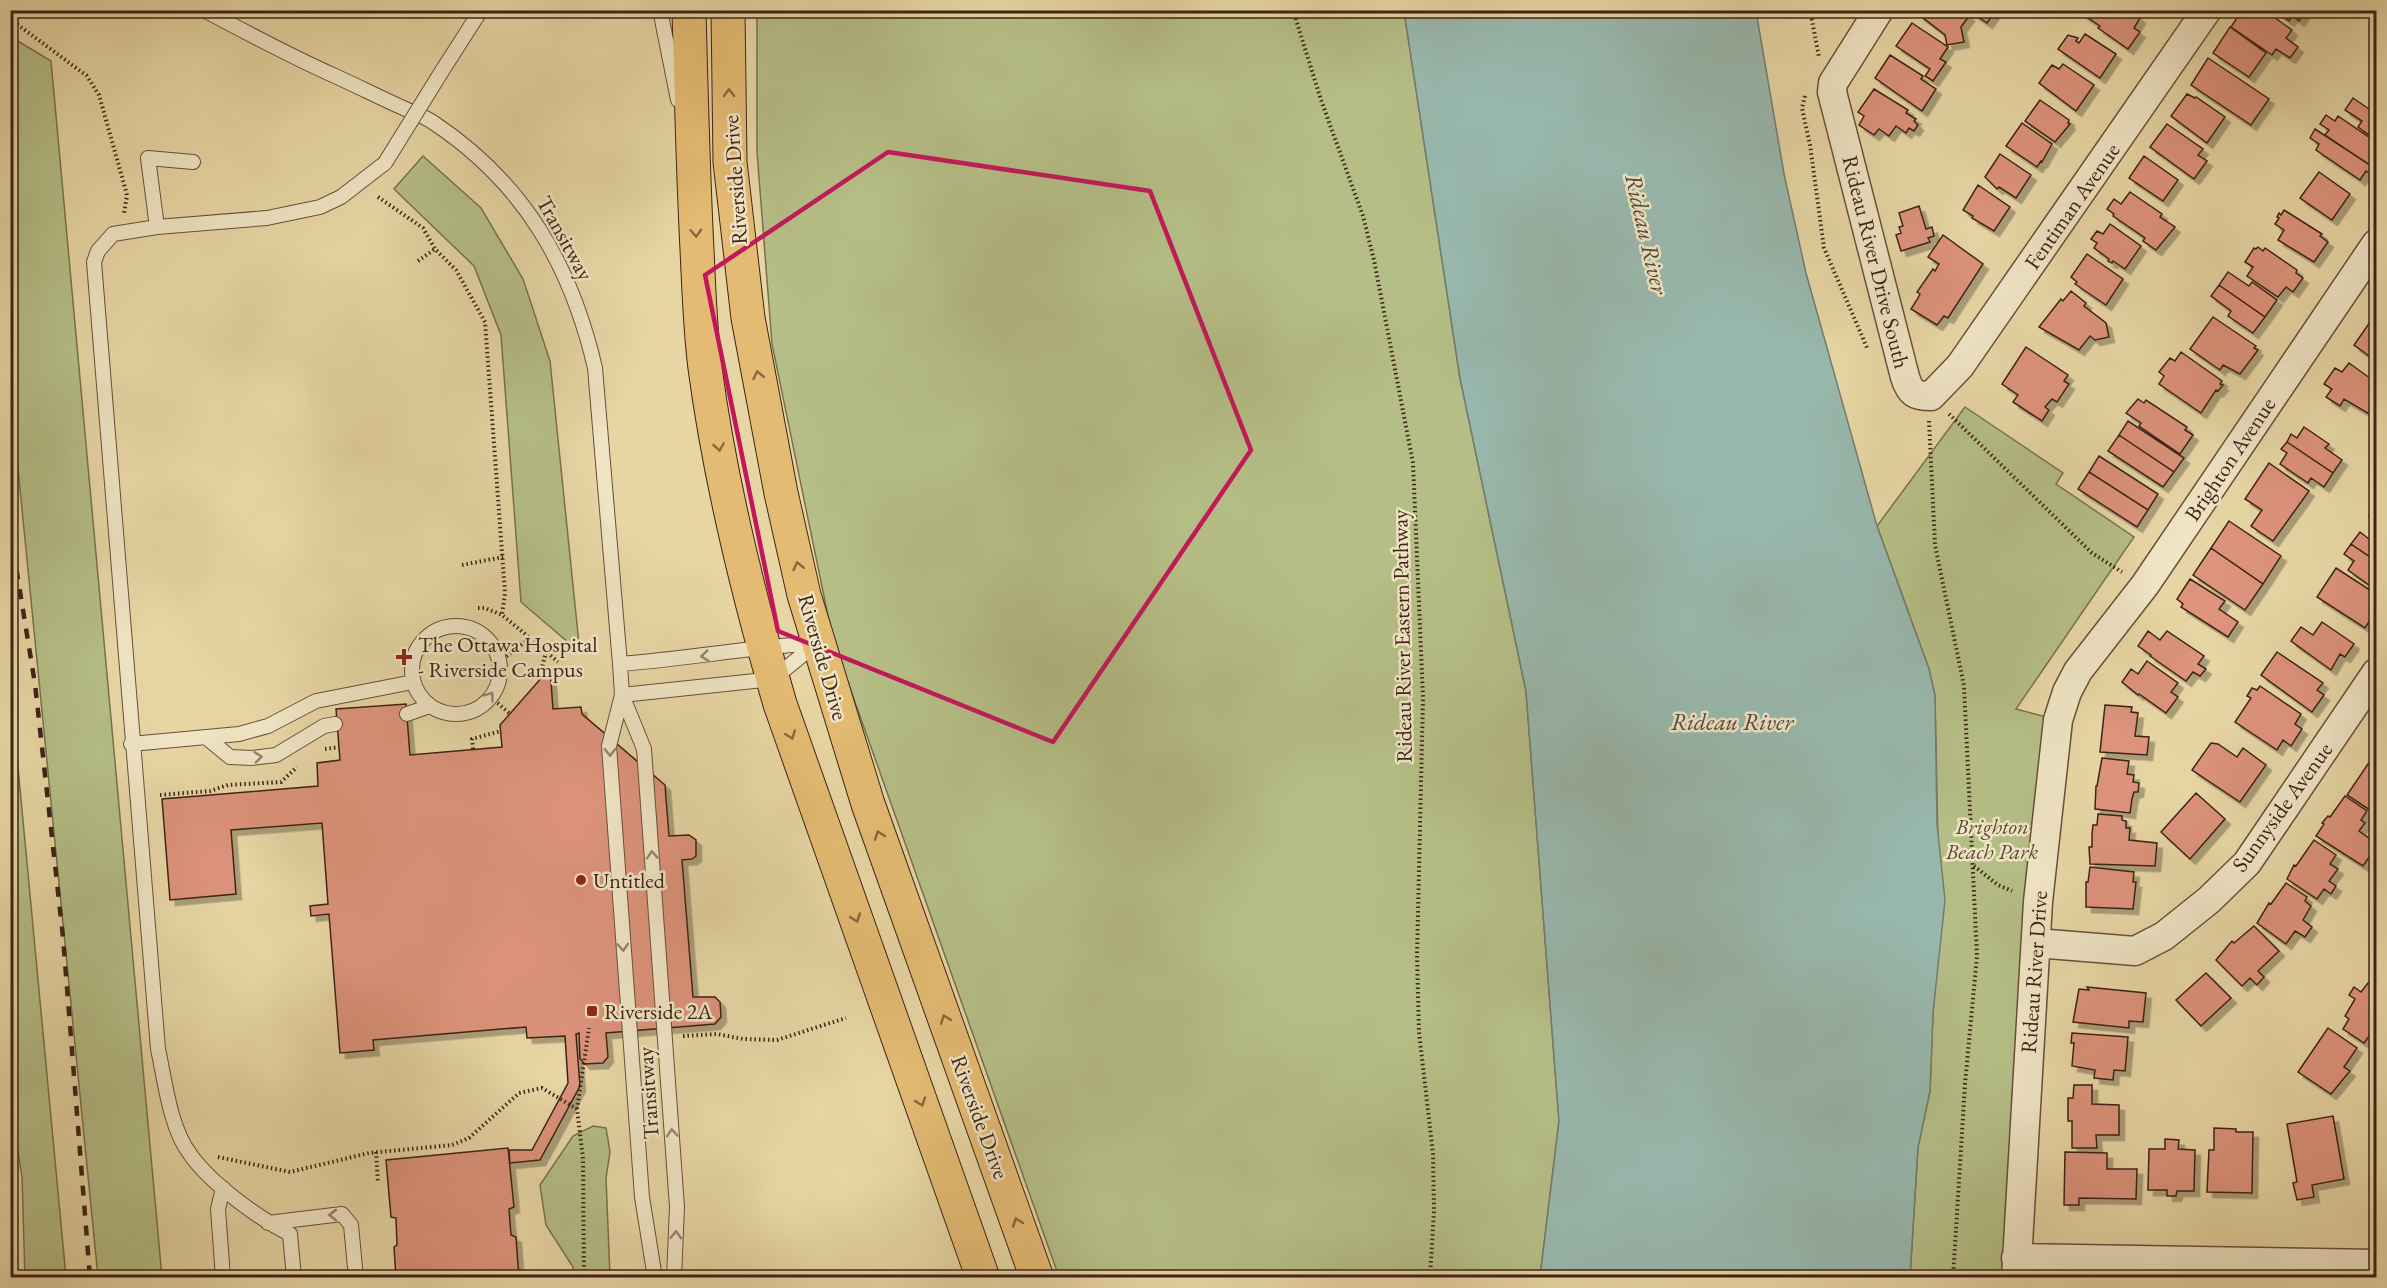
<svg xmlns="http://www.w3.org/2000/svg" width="2387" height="1288" font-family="'EB Garamond',serif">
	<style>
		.green { fill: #b5be86; stroke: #7a704e; stroke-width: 1.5 }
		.water { fill: #98b8ad; stroke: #747c71; stroke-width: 1.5 }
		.building { fill: #dd937b; stroke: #3e2317; stroke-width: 1.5; filter: url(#shadow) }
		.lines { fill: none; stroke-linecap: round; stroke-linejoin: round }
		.lane-casing { stroke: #68503a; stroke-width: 16 }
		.street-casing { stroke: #68503a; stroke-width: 31 }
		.primary-casing { stroke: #3e2317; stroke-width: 35 }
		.path { stroke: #3e2317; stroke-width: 4; stroke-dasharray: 1.5 3; stroke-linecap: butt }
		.lane { stroke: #efe4c4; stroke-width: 14 }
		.street { stroke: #efe4c4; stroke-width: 28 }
		.primary { stroke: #e4bb72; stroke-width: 33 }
		.rail { stroke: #3e2317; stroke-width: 4.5; stroke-dasharray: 10 10; stroke-linecap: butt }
		.lane-bridge-casing { stroke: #68503a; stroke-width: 16; stroke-linecap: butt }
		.lane-bridge { stroke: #efe4c4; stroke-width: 14 }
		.oneway { stroke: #896740 }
		.oneway2 { stroke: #96846e }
		.marked { fill: none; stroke: #c2185b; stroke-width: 4.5; stroke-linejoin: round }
		.poi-dot { fill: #8f2418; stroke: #efe4c4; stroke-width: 2 }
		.labels { text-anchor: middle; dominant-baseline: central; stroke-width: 5; stroke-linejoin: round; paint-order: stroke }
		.street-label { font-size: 22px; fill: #3e2317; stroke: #efe4c4 }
		.poi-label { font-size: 22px; fill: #3e2317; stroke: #efe4c4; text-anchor: start }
		.park-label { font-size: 22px; font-style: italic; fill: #5c4a33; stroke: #efe4c4 }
		.water-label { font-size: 24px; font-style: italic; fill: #54483c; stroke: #efe4c4 }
	</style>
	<defs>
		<filter id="shadow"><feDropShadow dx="5.5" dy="5.5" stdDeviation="0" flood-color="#0004"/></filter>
	</defs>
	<rect width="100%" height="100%" fill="#e7d6a4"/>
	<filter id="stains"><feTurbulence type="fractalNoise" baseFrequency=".00333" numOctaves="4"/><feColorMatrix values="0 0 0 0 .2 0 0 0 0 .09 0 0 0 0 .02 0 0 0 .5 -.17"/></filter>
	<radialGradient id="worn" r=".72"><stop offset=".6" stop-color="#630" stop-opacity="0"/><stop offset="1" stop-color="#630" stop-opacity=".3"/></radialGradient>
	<path class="green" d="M757,11H1404L1460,378L1526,691L1559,1121L1540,1277H1059L833,640L772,344L757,152Z
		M11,37L51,61L162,1277H98L11,398Z
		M423,156L481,208L523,279L550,361L579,644L576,649L521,602L501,335L474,266L394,189Z
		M1965,407L2063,473L2056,484L2134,537L2016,709L2058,720L2014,1277H1910L1918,1147L1930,1091L1933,1013L1938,957V843L1935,696L1929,669L1877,526Z
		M11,693L66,1277H25L22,1177L10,1102Z
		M593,1126L606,1128L610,1152L606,1178L610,1277H575L573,1267L546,1225L540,1185L573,1136Z"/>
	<path class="water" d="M1404,11H1756L1784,174L1806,273L1877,526L1929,669L1935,696L1937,824L1945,900L1933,1013L1930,1091L1918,1147L1910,1277H1540L1559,1121L1526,691L1460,378Z"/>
	<path class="building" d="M1921,10L1966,12L1969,16L1961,27L1964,42L1947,45L1945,35L1918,14Z
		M1968,10H1996L1987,23Z
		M2083,10H2130L2140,18L2134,28L2140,32L2128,49L2098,28L2100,26L2081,13Z
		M2242,10H2264L2292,30L2286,38L2298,47L2290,58L2276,49L2272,55L2231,27Z
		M2274,10H2306L2299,21L2292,16L2289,21Z
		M1912,23L1948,47L1940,59L1946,62L1933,81L1925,76L1930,69L1896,46Z
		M2230,27L2266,53L2249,77L2213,53Z
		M2085,34L2116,54L2100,78L2058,49L2068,35L2078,38L2076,41L2079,43Z
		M1890,55L1923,76L1921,79L1936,89L1922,111L1875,78Z
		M2208,58L2269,99L2251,125L2191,85Z
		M2063,64L2094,85L2076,111L2039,83L2052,65L2059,69Z
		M1874,89L1908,110L1906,113L1916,119L1914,121L1918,125L1914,131L1909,128L1906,133L1896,126L1889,136L1879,129L1874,135L1859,125L1864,116L1858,112Z
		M2187,94L2195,98L2196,97L2225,117L2207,143L2171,116Z
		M2353,98L2369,109L2374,101L2376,103V140L2358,127L2362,121L2345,110Z
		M2040,100L2069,120L2068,123L2070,124L2055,142L2025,121Z
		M2326,115L2335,121L2338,116L2376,142V169L2325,135L2329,130L2320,124Z
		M2022,123L2052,144L2042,162L2041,161L2037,167L2006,146Z
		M2167,124L2203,149L2198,155L2207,161L2194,179L2150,147Z
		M2315,129L2376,169L2372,175L2366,171L2360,180L2316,150L2319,144L2310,138Z
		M2000,154L2031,175L2016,198L1999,187L1997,189L1985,177Z
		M2144,156L2178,180L2163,201L2129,178Z
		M2319,172L2350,194L2332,220L2300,198Z
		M1978,185L2010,207L1994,231L1972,218L1973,216L1963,210Z
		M2130,192L2162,214L2160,217L2175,227L2156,250L2143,241L2145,238L2113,216L2114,214L2107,209L2114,199L2121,204Z
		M1919,206L1926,229L1932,227L1934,236L1928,238L1930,242L1901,251L1896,235L1901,233L1899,227L1903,226L1899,213Z
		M2284,210L2322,234L2320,236L2328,242L2314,262L2278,240L2284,230L2275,224L2279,218L2277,217L2279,213L2281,215Z
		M2110,224L2141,246L2125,269L2113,261L2112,263L2108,261L2109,259L2094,248L2097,243L2091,239L2097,231L2103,234Z
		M1943,235L1983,264L1948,318L1944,316L1937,325L1911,309L1918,298L1920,294L1917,292L1933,269L1935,271L1939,264L1928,257Z
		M2258,247L2263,251L2265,248L2297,270L2296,273L2303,278L2293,292L2286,287L2278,297L2247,276L2253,267L2245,262L2254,248L2256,249Z
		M2087,254L2123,279L2106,305L2075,284L2077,282L2071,277Z
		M2228,272L2249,286L2252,282L2277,300L2265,317L2219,285Z
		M2219,285L2265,317L2253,333L2228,316L2231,311L2211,296Z
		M2071,291L2086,303L2084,306L2106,323L2109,337L2095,340L2090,336L2079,350L2039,327L2061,299L2063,301Z
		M2375,315L2376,317V361L2354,345Z
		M2213,317L2256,346L2254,348L2258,350L2240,374L2223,365L2220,370L2190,349Z
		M2026,347L2068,375L2064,381L2069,384L2057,402L2052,399L2045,407L2049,410L2042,421L2013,402L2018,395L2002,384Z
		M2181,352L2222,381L2220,384L2223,385L2218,391L2216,390L2201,413L2159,384L2164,376L2159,372L2170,358L2175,361Z
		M2349,363L2374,381L2376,378V407L2371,415L2344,399L2340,406L2326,397L2332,389L2324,384L2335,368L2342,372Z
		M2138,399L2144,403L2146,400L2187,427L2185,430L2193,435L2180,454L2139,426L2141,423L2126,413Z
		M2128,421L2184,458L2174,472L2119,435Z
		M2304,427L2329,444L2325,448L2342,460L2333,473L2287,442L2291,434L2297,438Z
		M2119,435L2174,472L2163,487L2108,451Z
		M2287,442L2333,473L2324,487L2311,478L2308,483L2280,464L2287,453L2281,449Z
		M2099,456L2158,494L2148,510L2089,472Z
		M2269,463L2309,491L2273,541L2251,526L2262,510L2245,499Z
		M2089,472L2148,510L2137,527L2078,489Z
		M2376,504V521L2369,516Z
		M2229,521L2281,556L2263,584L2211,548Z
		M2360,532L2369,539L2374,532L2376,534V561L2351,544Z
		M2351,544L2376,561V590L2348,570L2354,561L2344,554Z
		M2211,548L2263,584L2245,610L2193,575Z
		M2336,568L2376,594L2371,604L2376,607V611L2365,628L2317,597Z
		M2190,579L2225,601L2219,609L2238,622L2228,637L2181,607L2183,604L2177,599Z
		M2322,622L2354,644L2345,657L2340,654L2331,670L2291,641L2301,627L2313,635Z
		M2148,631L2160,640L2167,631L2204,656L2198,664L2206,669L2200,676L2193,672L2186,681L2150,656L2151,655L2138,646Z
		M2277,652L2323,683L2317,690L2324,695L2312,712L2261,675Z
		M2147,661L2178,683L2171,692L2178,697L2166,713L2139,694L2138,695L2122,682L2131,669L2138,674Z
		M550,668L553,709L581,707L582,714L665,785L669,836L689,835L696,840V856L692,859L682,860L693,997H715L720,1002L721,1017L715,1024L606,1033L608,1057L603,1063L585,1064L580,1059L579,1033L576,1034L580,1086L540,1160L510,1163L509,1150H532L568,1083L565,1036L527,1038L526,1027L373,1040L374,1050L340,1053L329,914L311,916L310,906L328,904L322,823L231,830L236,894L170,900L162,799L318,786L317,763L340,760L336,709L406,704L410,755L502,747L500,725Z
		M2260,686L2301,714L2295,724L2302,729L2291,746L2283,740L2277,750L2235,722L2251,698L2247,696L2252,688L2257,690Z
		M2105,705L2132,707L2131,712L2138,713L2135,736L2149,737L2147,755L2100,752Z
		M2211,743L2218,744L2237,757L2243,748L2266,765L2240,802L2192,770Z
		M2102,758L2129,761L2127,774L2134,775L2133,782L2139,783L2138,792H2134L2132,799L2130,813L2095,809L2096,786H2097Z
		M2372,758L2376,761V814L2347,795Z
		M2196,793L2225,819L2190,859L2161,832Z
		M2345,796L2367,811L2361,820L2365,823L2359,831L2376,843V847L2363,866L2316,836L2324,824L2322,823L2328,816L2330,817Z
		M2098,814L2122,816V820L2126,821V828H2130L2129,840L2157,843L2155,866L2090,864L2089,847H2092V834L2093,825H2097Z
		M2314,840L2336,855L2330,864L2338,869L2329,881L2336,886L2331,894L2324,889L2317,899L2287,879L2294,865L2296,866Z
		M2090,867L2134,872L2133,882H2136L2133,909L2086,907V882H2088Z
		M2286,883L2307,897L2305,901L2311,906L2303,920L2312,927L2305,937L2295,931L2286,944L2257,923L2269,903L2271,904Z
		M2254,926L2279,951L2258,971L2264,977L2257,985L2250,978L2242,986L2216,960L2232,941L2234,943Z
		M2206,973L2231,998L2201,1026L2176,1000Z
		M2368,983L2376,989V1027L2364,1043L2343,1029L2349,1019L2345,1016L2355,999L2349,995L2354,987L2361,992Z
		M2087,987L2146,993L2143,1022L2129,1021V1028L2073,1022L2079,989L2089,990Z
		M2328,1028L2357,1048L2344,1067L2350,1071L2331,1094L2298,1072Z
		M2072,1033L2128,1037L2125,1071L2114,1070L2113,1080L2094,1078L2095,1070L2072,1066L2074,1043H2071Z
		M2074,1085H2092V1104L2119,1105V1135H2096L2097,1148H2072V1121H2068V1098H2073Z
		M2333,1116L2344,1179L2312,1185L2314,1197L2297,1200L2293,1183L2297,1182L2287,1124Z
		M2214,1128L2236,1129V1132H2253L2252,1193L2207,1192L2209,1150H2214Z
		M2165,1139L2179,1140L2178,1149L2195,1150L2194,1191H2177L2176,1196H2167V1190H2148L2149,1149H2165Z
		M508,1148L514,1207L509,1209L511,1235L516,1237L519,1278H396L394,1247L397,1245L396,1218L391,1217L386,1160Z
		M2065,1152L2107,1153V1169H2137L2136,1199L2079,1198V1205H2064Z"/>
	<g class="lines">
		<g class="lane-casing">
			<path id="lane" d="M204,10C247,33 290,56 335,76C357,86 379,97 401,107C412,112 424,116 434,123C524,183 571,265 595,368L620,664L622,695L609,746L642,1197L655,1278
				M660,10L678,100
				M442,71L481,10
				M157,227L148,158L193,162
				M412 670a44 44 0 1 1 88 0a44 44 0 1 1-88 0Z
				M620,664C686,659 751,647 817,643
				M622,695L644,749L677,1207L674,1278
				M622,695L773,679L817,643
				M407,714L430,706
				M207,738L230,757L252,758L276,755L324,726L335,724
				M131,744L239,734L268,726L316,701L413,682
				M268,1223L342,1214L351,1225L356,1278
				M223,1278L218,1209L223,1188
				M294,1278L290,1234C259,1219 210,1183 190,1154C170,1128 165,1081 158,1049L94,262L98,251L113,234L157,227L267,218L320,207L341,197L385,163"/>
		</g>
		<g class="street-casing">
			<path id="street" d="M1879,10L1833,83L1832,92L1905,377C1910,393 1915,396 1931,396L1960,366L2207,10
				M2036,943L2135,951L2164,936L2209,900L2247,863L2376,673
				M2016,1258L2376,1264
				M2016,1278L2038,902L2058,720L2067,692L2078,671L2145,585L2376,244"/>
		</g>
		<g class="primary-casing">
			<path id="primary" d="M689,10C691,91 693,170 697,250C699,290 700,329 705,368C720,481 748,594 780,704L983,1278
				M728,10L730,162L748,318L781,493L804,595L868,804L1037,1278"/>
		</g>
		<path class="path" d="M1293,10L1321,100L1363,216L1374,260L1413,463L1423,698L1417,956L1419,1032L1433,1154L1434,1210L1430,1278
			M1810,10L1819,57
			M10,19L87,76L99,95L127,195L124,214
			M1805,96L1802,108L1810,145L1824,248L1868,350
			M378,197L423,228L435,249L456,270L485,322L505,593L502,615L530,638L499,662
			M418,261L435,249
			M1949,414L2092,553L2122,572
			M1929,421L1935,545L1964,686L1977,956L1965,1084L1953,1278
			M462,565L503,557
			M478,608H485L502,615
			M530,638L558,662
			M539,679L546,652
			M491,697L510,714
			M325,749L339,747
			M473,749L472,739L501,731
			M160,795L210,791L228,785L281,782L297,767
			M1974,866L1998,885L2012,891
			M683,1036L717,1034L743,1039L777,1040L846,1018
			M577,1109L589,1028
			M376,1152L378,1183
			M218,1157L290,1172L369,1153L452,1145L469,1138L519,1093L542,1088L577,1109L583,1159L584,1278"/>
		<use href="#lane" class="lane"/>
		<use href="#street" class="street"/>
		<use href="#primary" class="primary"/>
		<path class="rail" d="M10,530L35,684L63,937L90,1278"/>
		<g class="lane-bridge-casing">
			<path id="lane-bridge" d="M385,163L442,71"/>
		</g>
		<use href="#lane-bridge" class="lane-bridge"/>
	</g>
	<defs><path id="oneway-chevron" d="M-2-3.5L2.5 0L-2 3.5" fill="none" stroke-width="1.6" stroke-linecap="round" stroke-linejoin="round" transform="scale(1.5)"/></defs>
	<g class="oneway">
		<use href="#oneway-chevron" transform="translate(729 93) rotate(-91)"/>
		<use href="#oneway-chevron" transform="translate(696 233) rotate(87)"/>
		<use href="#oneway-chevron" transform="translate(758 375) rotate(-101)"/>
		<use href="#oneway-chevron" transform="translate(719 447) rotate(81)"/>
		<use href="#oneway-chevron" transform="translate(798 566) rotate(-103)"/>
		<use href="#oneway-chevron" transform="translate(791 735) rotate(70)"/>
		<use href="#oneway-chevron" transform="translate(879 835) rotate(-110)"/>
		<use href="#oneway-chevron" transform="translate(856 918) rotate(70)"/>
		<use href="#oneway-chevron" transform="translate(945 1019) rotate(-110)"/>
		<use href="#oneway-chevron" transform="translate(921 1102) rotate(70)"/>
		<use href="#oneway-chevron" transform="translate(1017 1222) rotate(-110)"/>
	</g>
	<g class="oneway2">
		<use href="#oneway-chevron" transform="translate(705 656) rotate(173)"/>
		<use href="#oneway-chevron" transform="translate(490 696) rotate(-54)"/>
		<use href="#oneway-chevron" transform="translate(610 752) rotate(90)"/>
		<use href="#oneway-chevron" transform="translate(258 757) rotate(-6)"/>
		<use href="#oneway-chevron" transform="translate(652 855) rotate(-94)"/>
		<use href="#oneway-chevron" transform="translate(623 947) rotate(86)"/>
		<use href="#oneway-chevron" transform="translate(672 1133) rotate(-94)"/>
		<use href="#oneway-chevron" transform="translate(333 1215) rotate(-180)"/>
		<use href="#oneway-chevron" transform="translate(676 1235) rotate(-87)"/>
	</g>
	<path class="marked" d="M888,152L1150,191L1251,450L1053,742L778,631L705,275Z"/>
	<g class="poi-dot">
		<path d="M401 648h6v6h6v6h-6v6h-6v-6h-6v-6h6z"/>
		<circle cx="581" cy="880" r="6"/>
		<rect x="586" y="1005" width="12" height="12" rx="3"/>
	</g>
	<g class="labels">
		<g class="street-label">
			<text transform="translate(735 180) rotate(-94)">Riverside Drive</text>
			<text transform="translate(2072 206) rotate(-55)">Fentiman Avenue</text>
			<text transform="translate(565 238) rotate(61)">Transitway</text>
			<text transform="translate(1876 262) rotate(76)">Rideau River Drive South</text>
			<text transform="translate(2230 459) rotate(-56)">Brighton Avenue</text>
			<text transform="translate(1402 636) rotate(-91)">Rideau River Eastern Pathway</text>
			<text transform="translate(823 657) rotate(74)">Riverside Drive</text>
			<text transform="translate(2282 807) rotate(-54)">Sunnyside Avenue</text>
			<text transform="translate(2034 972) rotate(-86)">Rideau River Drive</text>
			<text transform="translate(648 1093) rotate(-94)">Transitway</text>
			<text transform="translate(980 1117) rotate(70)">Riverside Drive</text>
		</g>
		<g class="poi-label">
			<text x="418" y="644">The Ottawa Hospital<tspan x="418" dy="25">- Riverside Campus</tspan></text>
			<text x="593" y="880">Untitled</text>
			<text x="604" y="1011">Riverside 2A</text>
		</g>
		<g class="park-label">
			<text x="1992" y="826">Brighton<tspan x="1992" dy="25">Beach Park</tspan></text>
		</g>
		<g class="water-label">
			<text transform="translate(1647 234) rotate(77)">Rideau River</text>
			<text x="1732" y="721">Rideau River</text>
		</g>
	</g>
	<rect width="2387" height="1288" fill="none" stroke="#e7d6a4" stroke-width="36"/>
	<rect x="12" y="12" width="2363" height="1264" fill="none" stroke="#3e2317" stroke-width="3"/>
	<rect x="18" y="18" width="2351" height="1252" fill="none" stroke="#3e2317" stroke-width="1.5"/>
	<rect width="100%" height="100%" filter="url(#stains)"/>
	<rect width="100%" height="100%" fill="url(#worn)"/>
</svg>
